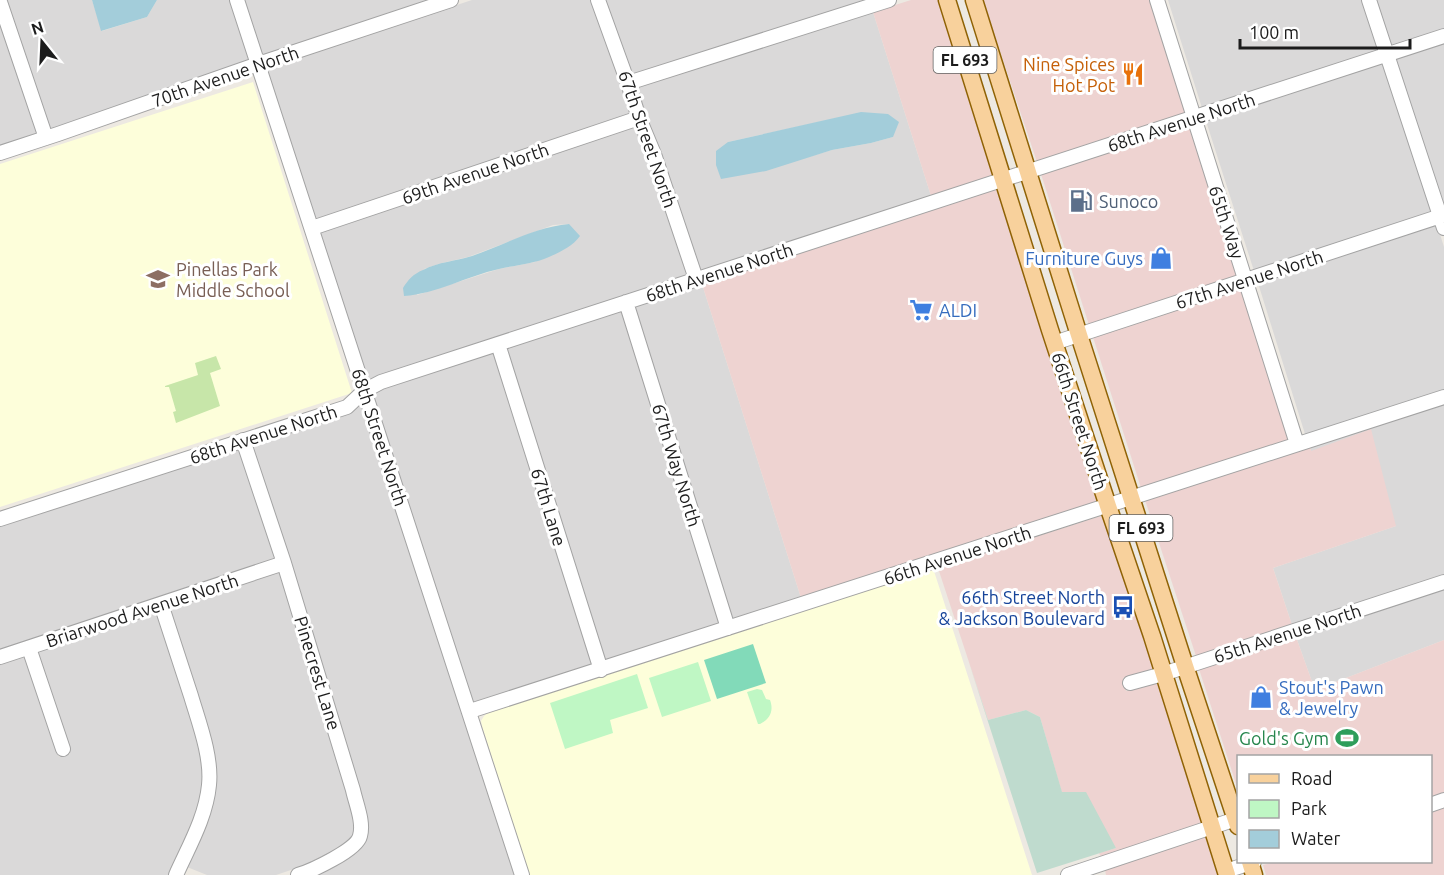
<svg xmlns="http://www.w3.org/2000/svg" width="1444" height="875" font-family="Ubuntu,sans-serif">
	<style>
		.residential { fill: #dad9d9; fill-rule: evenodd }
		.commercial { fill: #eed3d1 }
		.education { fill: #fdfeda }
		.grass { fill: #c7e6a9 }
		.wetland { fill: #bfdbce }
		.park { fill: #bff7c4 }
		.pitch { fill: #82dab9 }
		.water { fill: #a3cdda }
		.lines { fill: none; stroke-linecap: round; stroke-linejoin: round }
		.minor-casing { stroke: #a3a3a3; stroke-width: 16 }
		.major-casing { stroke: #8f6205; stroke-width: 19 }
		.minor { stroke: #fff; stroke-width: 14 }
		.major { stroke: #f8d19c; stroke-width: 16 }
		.labels { text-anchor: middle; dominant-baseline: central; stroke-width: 6; stroke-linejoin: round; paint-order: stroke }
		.shield { fill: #fff; stroke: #606060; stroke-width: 1.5 }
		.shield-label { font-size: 16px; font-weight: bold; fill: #1c1c1c }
		.food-label { font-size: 18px; fill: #c56008; stroke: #fff; text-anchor: end }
		.street-label { font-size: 18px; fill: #1c1c1c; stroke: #fff }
		.service-label { font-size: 18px; fill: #4e5e75; stroke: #fff; text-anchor: start }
		.shop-label { font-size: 18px; fill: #366cbe; stroke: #fff; text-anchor: start }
		.education-label { font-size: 18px; fill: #785e54; stroke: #fff; text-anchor: start }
		.transit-label { font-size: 18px; fill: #164399; stroke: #fff; text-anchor: end }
		.leisure-label { font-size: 18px; fill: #27864d; stroke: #fff; text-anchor: end }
	</style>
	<rect width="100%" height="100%" fill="#ede9e2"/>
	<path class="residential" d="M6,0H92L102,31L147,17L157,0H231L251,59L50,130Z
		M244,0H430L262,56Z
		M472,0H592L632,113L315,220L266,68Z
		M604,0H867L632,75Z
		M1168,0H1363L1380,50L1202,108Z
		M1376,0H1444V29L1391,47Z
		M873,12L931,196L700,271L636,87ZM860,113L893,137L871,143L832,150L805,158L728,142Z
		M0,20L39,134L0,146Z
		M1444,43V209L1395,59Z
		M1384,63L1433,212L1254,271L1206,121Z
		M636,125L649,156L689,275L379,376L368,382L319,233ZM569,224L535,262L499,269L417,295L424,269L442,263L468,257L553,225Z
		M1437,225L1444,247V390L1305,434L1258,283Z
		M702,284L801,598L732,620L633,306Z
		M622,310L721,623L604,662L506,348Z
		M495,352L593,665L473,703L372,394L383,388Z
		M362,402L516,875H316L356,852L364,844L366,840L367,826L251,445Z
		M1444,404V575L1292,625L1273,568L1396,526L1311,451L1310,447Z
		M240,448L276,559L0,650V526Z
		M280,572L348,792L355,827L354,836L349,841L333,851L306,865L276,875H207L187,867L215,786L169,609Z
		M1444,589V640L1315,690L1296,637Z
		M158,612L194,726L202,759L204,783L199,806L193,823L169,875H0V664L26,656L59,757L70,754L37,652Z"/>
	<path class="commercial" d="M911,0H939L995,176L931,196L873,12Z
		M983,0H1151L1187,113L1037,162Z
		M1191,126L1238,276L1089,325L1041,174Z
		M999,188L1100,502L801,598L702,284Z
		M1242,289L1289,440L1141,488L1093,337Z
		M1371,429L1396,526L1273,568L1292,625L1196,656L1145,500L1310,447L1311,451Z
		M1104,515L1154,670L1123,678L1126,691L1158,682L1203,823L1101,857L1099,853L1116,848L1062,793L1040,717L1026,710L988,720L938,568Z
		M1296,637L1315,690L1444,640V793L1431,798L1430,756H1238V790L1199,669Z
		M1444,807V875H1266L1263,865L1275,862H1430L1431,812Z
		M1207,836L1220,875H1106L1105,870Z"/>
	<path class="education" d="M253,82L352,393L0,507V164Z
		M933,568L1032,875H529L482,726L481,721L484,716L489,712Z"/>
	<path class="grass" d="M216,356L221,369L210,373L220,406L176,423L173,412L176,411L169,387H165V386L198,375L195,363Z"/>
	<path class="wetland" d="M969,663L988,720L1026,710L1040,717L1062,792H1086L1116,848L1037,873Z"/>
	<path class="park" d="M698,662L711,701L662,717L649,678Z
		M637,674L648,708L610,720L613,733L565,749L550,703Z
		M757,689L762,690L766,699L770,700C774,711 770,719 760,724H758L747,692Z"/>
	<path class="pitch" d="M753,644L766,683L717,699L704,660Z"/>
	<path class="water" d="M92,0H157L147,17L101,31Z
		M861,112L888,114L899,122L893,137L871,143L832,150L766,171L721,179L716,165V151L728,142Z
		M569,224L580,236C573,246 560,252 549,257C533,264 516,265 499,269C467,276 436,294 404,296L403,288C408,280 413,274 423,270C438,262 456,261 472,256C504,245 535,227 569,224Z"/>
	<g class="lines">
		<g class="minor-casing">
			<path id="minor" d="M237,0L522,875
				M598,0L628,83L639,118L654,154L696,279
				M1157,0L1297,444
				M1369,0L1444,228
				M0,2L46,138
				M628,83L889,0
				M0,153L58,134L258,64L451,0
				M312,228L639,118
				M626,302L728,628
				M1054,343L1444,215
				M498,344L601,670
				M243,440L284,563L353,790C356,804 364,822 360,836C357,850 311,871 298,875
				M0,519L347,407L364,391L381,382L1444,36
				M161,604C171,635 181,665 191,696C199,723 212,757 209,785C206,817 189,846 176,875
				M29,648L63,749
				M0,657L284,563
				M1130,683L1163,674L1444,582
				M470,711L1444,397
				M1430,805L1444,800
				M1226,871L1254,862
				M1068,875L1236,819"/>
		</g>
		<g class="major-casing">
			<path id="major" d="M947,0L1050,330L1108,506L1152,636L1227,875
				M974,0L1079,335L1185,666L1238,826
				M1250,862L1254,875"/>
		</g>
		<use href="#minor" class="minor"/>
		<use href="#major" class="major"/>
	</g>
	<defs>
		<g id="restaurant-bare" transform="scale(1.8)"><path d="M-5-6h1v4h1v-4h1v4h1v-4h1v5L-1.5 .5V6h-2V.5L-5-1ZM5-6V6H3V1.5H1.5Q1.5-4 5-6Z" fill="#e8710a" stroke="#fff" stroke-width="2.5" paint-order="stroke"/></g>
		<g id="fuel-bare" transform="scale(1.8)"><path d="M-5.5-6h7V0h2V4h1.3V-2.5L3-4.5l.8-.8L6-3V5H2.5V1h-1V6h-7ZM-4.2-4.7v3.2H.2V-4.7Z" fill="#5c6f8a" stroke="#fff" stroke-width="2.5" paint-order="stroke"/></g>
		<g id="shop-bare" transform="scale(1.8)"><path d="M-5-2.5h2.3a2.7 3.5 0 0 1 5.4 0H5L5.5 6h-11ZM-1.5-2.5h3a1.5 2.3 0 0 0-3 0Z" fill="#3f7fe0" stroke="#fff" stroke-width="2.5" paint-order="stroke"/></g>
		<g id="school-bare" transform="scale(1.8)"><path d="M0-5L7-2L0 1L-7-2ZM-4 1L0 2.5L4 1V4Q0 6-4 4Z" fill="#8d6e63" stroke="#fff" stroke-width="2.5" paint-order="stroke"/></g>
		<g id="supermarket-bare" transform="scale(1.8)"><path d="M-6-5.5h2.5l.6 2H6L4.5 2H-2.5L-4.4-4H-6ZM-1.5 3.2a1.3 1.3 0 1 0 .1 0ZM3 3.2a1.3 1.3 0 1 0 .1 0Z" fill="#3f7fe0" stroke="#fff" stroke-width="2.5" paint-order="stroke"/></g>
		<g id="bus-bare" transform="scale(1.8)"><path d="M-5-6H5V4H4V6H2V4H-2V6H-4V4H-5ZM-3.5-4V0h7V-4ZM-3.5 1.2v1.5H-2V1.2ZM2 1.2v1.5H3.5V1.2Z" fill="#1a4fb4" stroke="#fff" stroke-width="2.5" paint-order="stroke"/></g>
		<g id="stadium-bare" transform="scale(1.8)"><path d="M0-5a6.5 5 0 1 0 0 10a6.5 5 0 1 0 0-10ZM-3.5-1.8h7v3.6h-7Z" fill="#2e9e5b" stroke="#fff" stroke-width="2.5" paint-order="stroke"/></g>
	</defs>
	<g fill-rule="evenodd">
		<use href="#restaurant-bare" x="1133" y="74"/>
		<use href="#fuel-bare" x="1081" y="201"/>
		<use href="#shop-bare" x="1161" y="258"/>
		<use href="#school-bare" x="158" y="279"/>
		<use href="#supermarket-bare" x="921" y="310"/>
		<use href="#bus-bare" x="1123" y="607"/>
		<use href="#shop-bare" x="1261" y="697"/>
		<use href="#stadium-bare" x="1347" y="738"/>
	</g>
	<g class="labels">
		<g class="shield">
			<rect x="933.5" y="47" width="63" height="26" rx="4.5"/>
			<rect x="1109.5" y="515" width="63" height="26" rx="4.5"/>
		</g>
		<g class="shield-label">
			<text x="965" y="60">FL 693</text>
			<text x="1141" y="528">FL 693</text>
		</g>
		<g class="food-label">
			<text x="1115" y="64">Nine Spices<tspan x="1115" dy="21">Hot Pot</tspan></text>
		</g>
		<g class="street-label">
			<text transform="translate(225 76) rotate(-19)">70th Avenue North</text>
			<text transform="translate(1181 122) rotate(-18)">68th Avenue North</text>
			<text transform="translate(648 139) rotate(71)">67th Street North</text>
			<text transform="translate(475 173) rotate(-19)">69th Avenue North</text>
			<text transform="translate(1227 222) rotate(72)">65th Way</text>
			<text transform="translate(719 272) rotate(-18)">68th Avenue North</text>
			<text transform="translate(1249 279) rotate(-18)">67th Avenue North</text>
			<text transform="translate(1080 421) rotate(72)">66th Street North</text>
			<text transform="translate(263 434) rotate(-18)">68th Avenue North</text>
			<text transform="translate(380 437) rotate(72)">68th Street North</text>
			<text transform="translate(677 465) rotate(73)">67th Way North</text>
			<text transform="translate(549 507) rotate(73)">67th Lane</text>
			<text transform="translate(957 555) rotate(-18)">66th Avenue North</text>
			<text transform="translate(142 610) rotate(-18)">Briarwood Avenue North</text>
			<text transform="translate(1287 633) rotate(-18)">65th Avenue North</text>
			<text transform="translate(318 673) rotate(73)">Pinecrest Lane</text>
		</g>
		<g class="service-label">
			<text x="1099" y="201">Sunoco</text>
		</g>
		<g class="shop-label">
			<text x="1143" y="258" text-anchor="end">Furniture Guys</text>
			<text x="939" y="310">ALDI</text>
			<text x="1279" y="687">Stout's Pawn<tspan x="1279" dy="21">&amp; Jewelry</tspan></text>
		</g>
		<g class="education-label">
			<text x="176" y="269">Pinellas Park<tspan x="176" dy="21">Middle School</tspan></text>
		</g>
		<g class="transit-label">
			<text x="1105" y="597">66th Street North<tspan x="1105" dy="21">&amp; Jackson Boulevard</tspan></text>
		</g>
		<g class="leisure-label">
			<text x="1329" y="738">Gold's Gym</text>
		</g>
	</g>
	<rect x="1237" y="755" width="195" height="108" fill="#ffffff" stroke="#a4a4a4" stroke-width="1.5"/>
	<rect x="1249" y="774" width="30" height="9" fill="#f8d19c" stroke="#a4a4a4" stroke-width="1.5"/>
	<text x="1291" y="785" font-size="18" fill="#1c1c1c">Road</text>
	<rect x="1249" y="800" width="30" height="18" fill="#bff7c4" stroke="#a4a4a4" stroke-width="1.5"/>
	<text x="1291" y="815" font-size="18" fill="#1c1c1c">Park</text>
	<rect x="1249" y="830" width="30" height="18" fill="#a3cdda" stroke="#a4a4a4" stroke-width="1.5"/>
	<text x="1291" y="845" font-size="18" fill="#1c1c1c">Water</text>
	<g transform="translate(42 42) rotate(342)" stroke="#ffffff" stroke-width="4.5" paint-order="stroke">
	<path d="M0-4.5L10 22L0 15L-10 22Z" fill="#1c1c1c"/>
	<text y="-9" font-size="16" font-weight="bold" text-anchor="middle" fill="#1c1c1c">N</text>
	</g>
	<path d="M1240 39v9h170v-9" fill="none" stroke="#1c1c1c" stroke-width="3"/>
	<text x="1249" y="39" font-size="18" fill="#1c1c1c" stroke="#ffffff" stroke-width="4.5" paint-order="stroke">100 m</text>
</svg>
